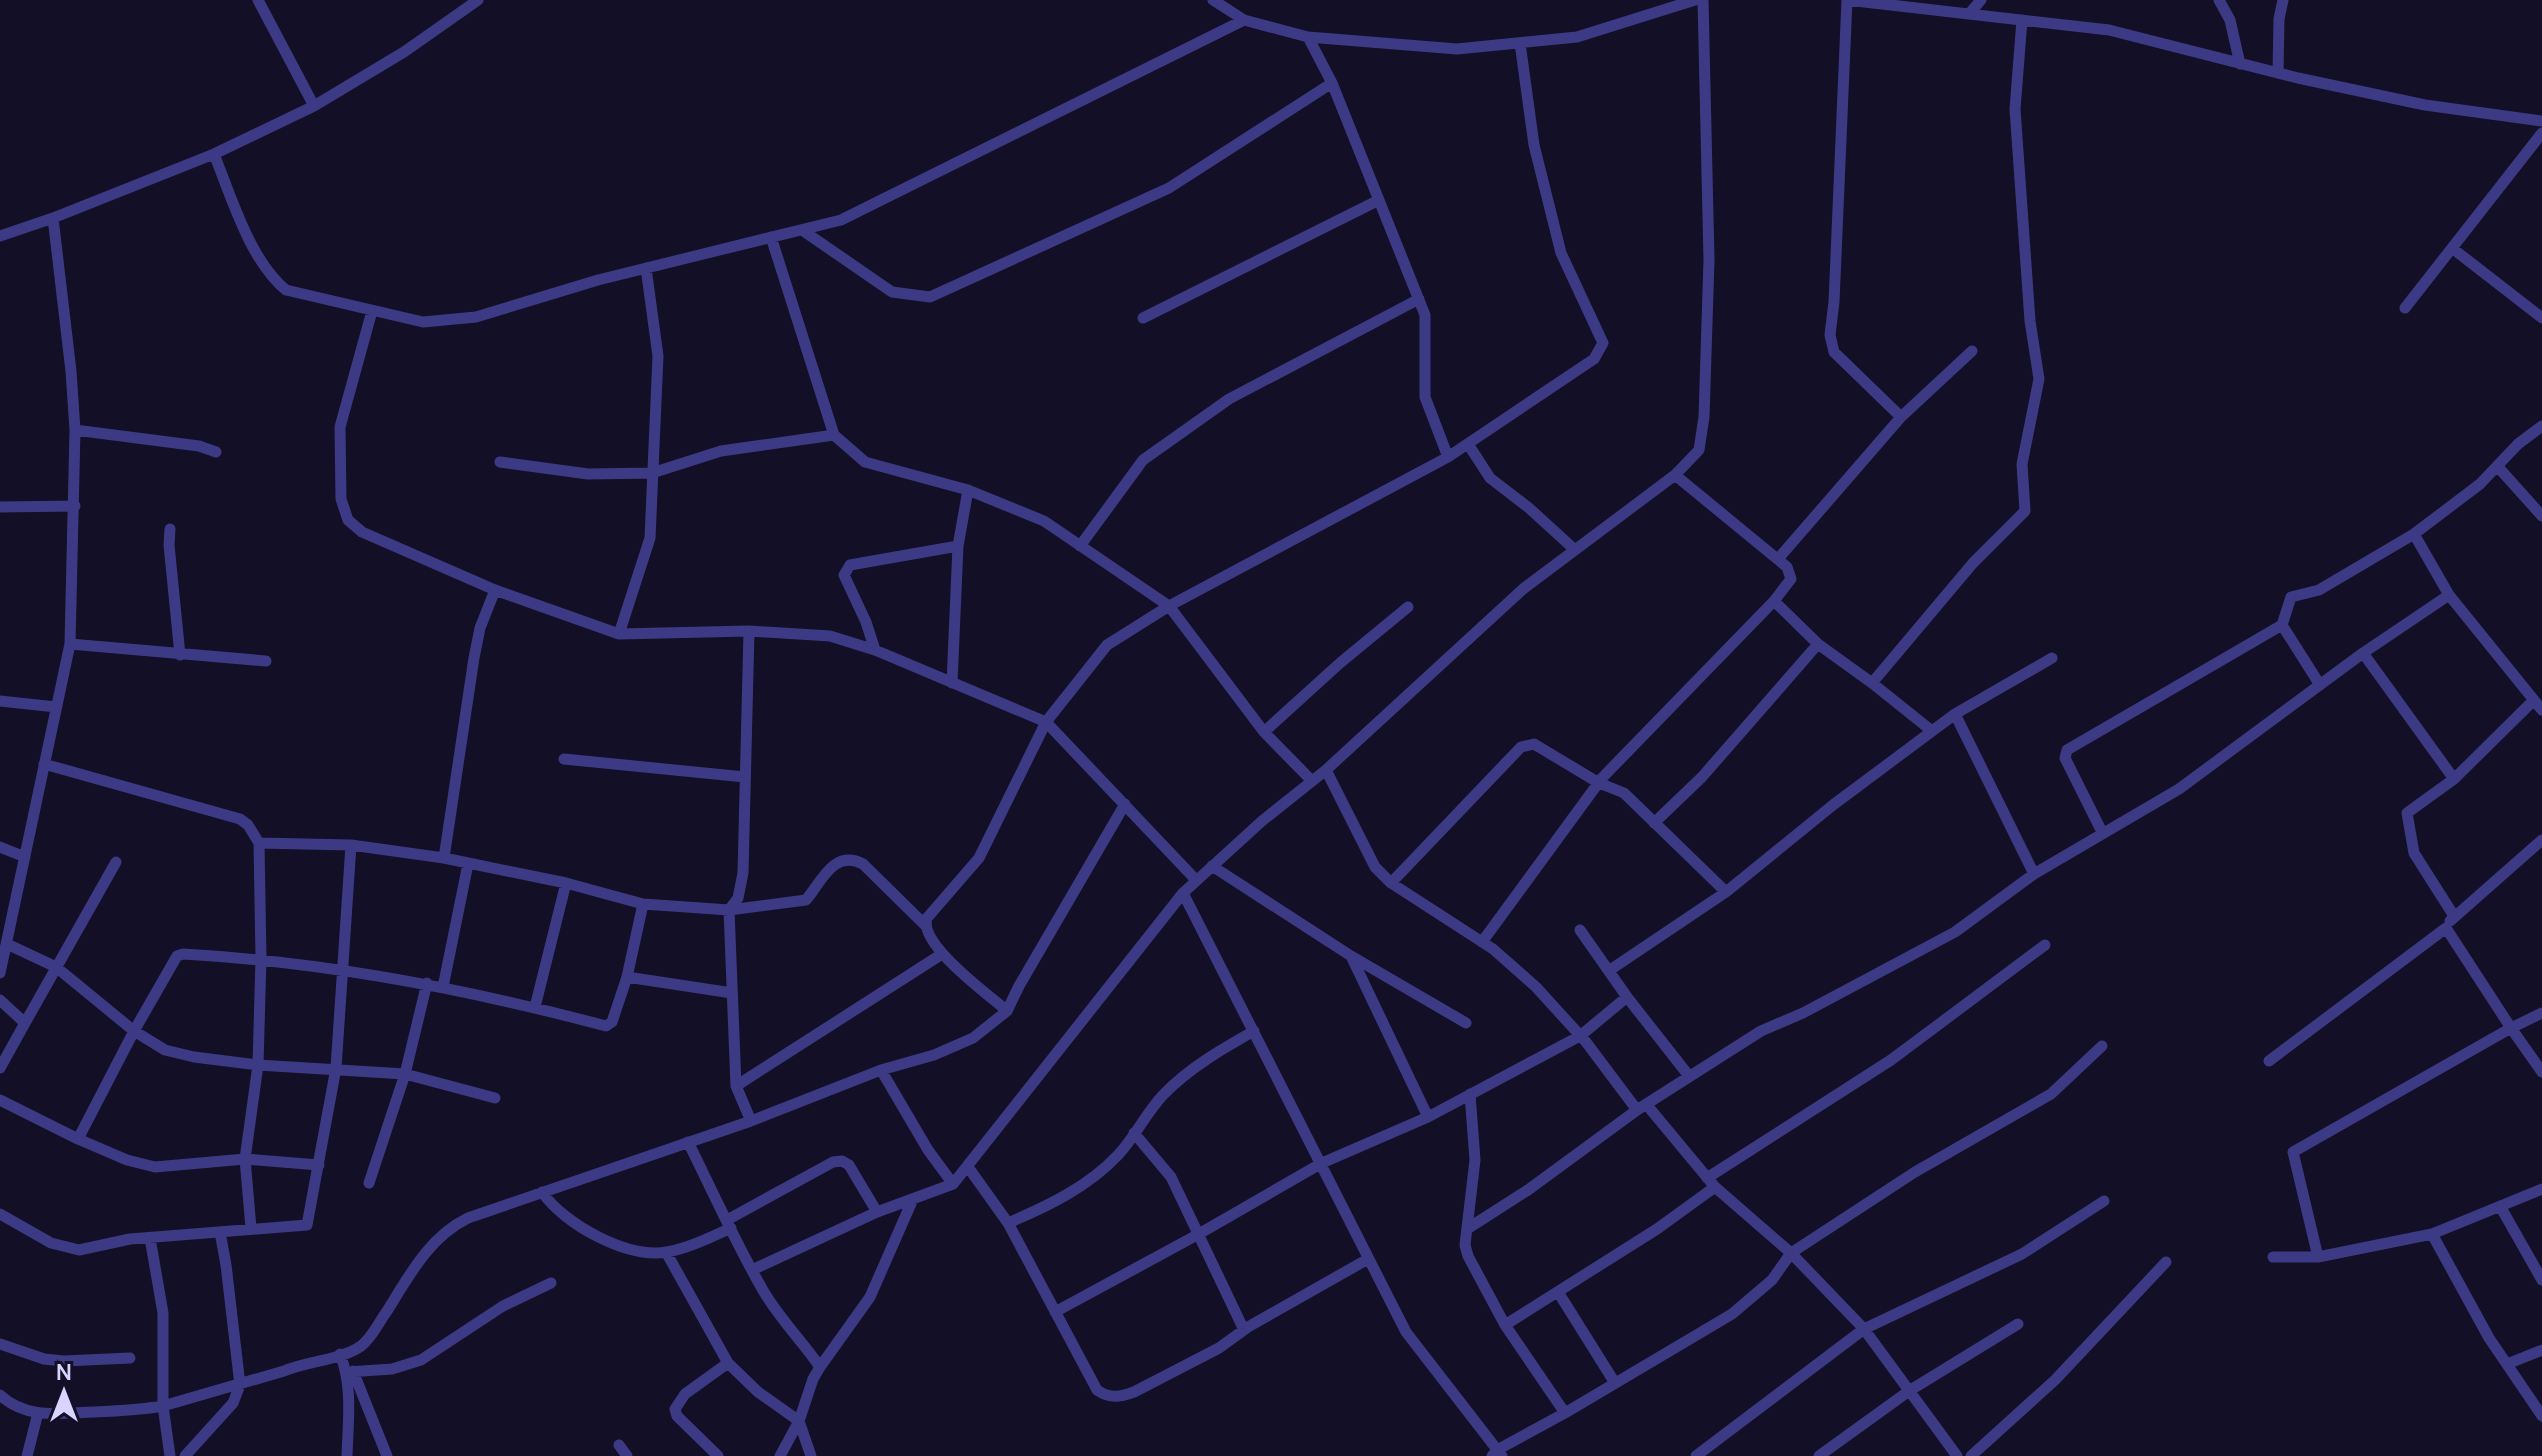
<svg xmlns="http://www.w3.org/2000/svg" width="2542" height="1456" font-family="Manrope,sans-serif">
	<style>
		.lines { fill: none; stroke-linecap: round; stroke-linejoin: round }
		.minor { stroke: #3d3a85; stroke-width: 11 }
	</style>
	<rect width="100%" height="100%" fill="#130f26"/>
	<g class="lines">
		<path class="minor" d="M258,0L314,106
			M1213,0L1244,20L1308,37L1457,49L1577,37L1695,0
			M1847,0L2109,30L2298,78L2425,105L2542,121
			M1847,0L1834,302L1830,335L1834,352L1901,417
			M2219,0L2230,20L2240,64
			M1969,14L1981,0
			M1308,37L1332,83L1425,315V397L1448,457
			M2278,73L2279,19L2283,0
			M214,154C231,196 250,261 286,290L423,322L476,317L598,280L841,220L1244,20
			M802,230L892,292L930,297L1169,188L1332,83
			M0,236L53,218L214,154L314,106L404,52L478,0
			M771,237L834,435L865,462L968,490L1044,521L1169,606L1264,732L1312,781
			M2452,248L2542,318
			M2405,308L2542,133
			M372,311L340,427L341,499L348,520L362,532L495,590L619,634L749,631L830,636L875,650L1046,722L1196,880
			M1143,318L1379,200
			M75,430L199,446L216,452
			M1468,444L1490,478L1529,508L1575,550
			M500,462L588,474L652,473L721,451L834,435
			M2498,467L2542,516
			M0,507L75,506
			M170,529L169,545L180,655
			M2414,534L2449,595L2542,710
			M1080,546L1143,460L1229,399L1419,299
			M1778,559L1901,417L1972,351
			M1774,601L1818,644L1872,683L1932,731
			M2282,625L2320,685
			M749,631L743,873L738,898L729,910L736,1086L751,1121
			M619,634L650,538L658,356L646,268
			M70,644L266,661
			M875,650L866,622L844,575L850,565L958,546
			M2363,653L2454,779
			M952,683L958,546L968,490
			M1872,683L1973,563L2025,511L2022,464L2039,379L2030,321L2015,109L2022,20
			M0,701L56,707
			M1955,714L2034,874
			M1264,732L1340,663L1408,607
			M564,759L745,777
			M44,764L240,819L248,825L259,843L351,845L444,858L566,883L643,904L729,910L806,900C822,881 834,849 863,864L925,925
			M1326,770L1375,867L1391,883L1493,949L1536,987L1586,1042L1637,1110
			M1654,823L1702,777L1818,644
			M2102,832L2065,758L2067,750L2282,625L2291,597L2319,590L2414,534L2480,484L2518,444L2542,426
			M0,847L25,857
			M444,858L474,658L480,628L495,590
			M1212,866L1351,956L1466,1023
			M1391,883L1521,747L1534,744L1599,783L1624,793L1726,892
			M1183,893L1406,1332L1502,1456
			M2454,916L2414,853L2407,813L2454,779L2534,700
			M2450,921L2542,840
			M1580,930L1627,997L1689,1076
			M1482,942L1602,778L1774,601L1791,579L1787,567L1675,475
			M7,944L56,967L134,1031L165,1050L194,1057L258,1065L405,1074L427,983
			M1351,956L1428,1117
			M1610,970L1726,892L1833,805L1955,714L2052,658
			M0,973L70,644L75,430L71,371L53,218
			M627,977L732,993
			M443,987L468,864
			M0,1000L25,1023L0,1068
			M535,1007L566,883
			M1007,1011C988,994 918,944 927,918L979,858L1046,722L1107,645L1169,606L1448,457L1594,359L1603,343L1561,253L1534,145L1520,43
			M2542,1013L2511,1028L2542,1072
			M25,1023L116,862
			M2269,1061L2446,928L2511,1028L2293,1152L2318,1257
			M736,1086L942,954
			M1470,1094L1475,1160L1465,1245L1468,1256L1505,1325L1565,1413
			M0,1100L78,1139L127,1160L155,1167L245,1159L319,1165
			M1646,1104L1715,1187L1791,1253L1864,1329L1957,1456
			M1134,1133L1171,1177L1244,1330
			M78,1139L134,1031L177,956L183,954C327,962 467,989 606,1026L612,1022L627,977L643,904
			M688,1142C713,1192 736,1244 764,1292C780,1319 802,1341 820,1367L813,1379L799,1421L811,1456
			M968,1167L1008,1223C1048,1206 1088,1187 1118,1155C1135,1137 1146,1113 1163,1095C1189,1068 1222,1049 1254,1031
			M1707,1178L1891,1060L2045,945
			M369,1183L405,1074L495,1098
			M953,1184L1183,893L1262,821L1326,770L1523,589L1675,475L1699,450L1704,417L1709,260L1703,0
			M2542,1189L2432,1234L2489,1338L2542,1416
			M542,1192C564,1224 627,1259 667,1252C689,1248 711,1237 731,1228
			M2500,1206L2542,1280
			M0,1214L51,1243L79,1250L130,1239L307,1225L336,1068L351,845
			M727,1220L833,1162L842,1161L849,1165L877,1212
			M1008,1223L1097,1390C1110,1399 1120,1397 1134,1392L1219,1348L1248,1327L1368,1259
			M251,1228L245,1159L258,1065L261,958L259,843
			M1467,1229L1528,1190L1637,1110L1761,1031L1803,1013L1955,932L2034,874L2179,789L2363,653L2449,595
			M150,1238L163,1313V1406L170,1456
			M666,1252L728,1363L758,1392L799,1421L780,1456
			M2273,1257H2318L2432,1234
			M752,1270L877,1212L953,1184L928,1150L881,1070L934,1055L973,1038L1007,1011L1019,986L1125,804
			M1558,1292L1615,1383
			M1055,1312L1197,1235L1322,1163L1428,1117L1580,1036L1627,997
			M1505,1325L1657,1229L1715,1187
			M0,1344L44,1359L64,1361L130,1358
			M340,1354C353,1386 348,1422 347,1456
			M2507,1364L2542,1350
			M820,1367L870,1297L913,1199
			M353,1371L387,1456
			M348,1372L392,1369L421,1360L503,1306L551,1283
			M0,1395C27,1420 61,1413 94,1412C117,1411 140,1410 163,1406L284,1371C306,1361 342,1360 361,1346C372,1338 379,1322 387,1311C409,1276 429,1237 468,1218L751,1121L881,1070
			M619,1445L627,1456
			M27,1456L38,1413
			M185,1456L233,1403L240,1385L226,1265L220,1232
			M718,1456L677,1416L675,1409L685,1394L728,1363
			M1492,1456L1497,1450L1565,1413L1732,1314L1772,1280L1791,1253L1915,1172L2051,1094L2102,1046
			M1696,1456L1864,1329L2022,1254L2104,1201
			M1819,1456L1909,1391L2018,1324
			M1971,1456L2055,1380L2166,1262"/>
	</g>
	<g transform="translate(64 1392)" stroke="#130f26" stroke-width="6" paint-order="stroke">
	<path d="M0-6L14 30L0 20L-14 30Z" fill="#d9d4ff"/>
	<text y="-12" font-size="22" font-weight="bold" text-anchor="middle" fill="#d9d4ff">N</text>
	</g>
</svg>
